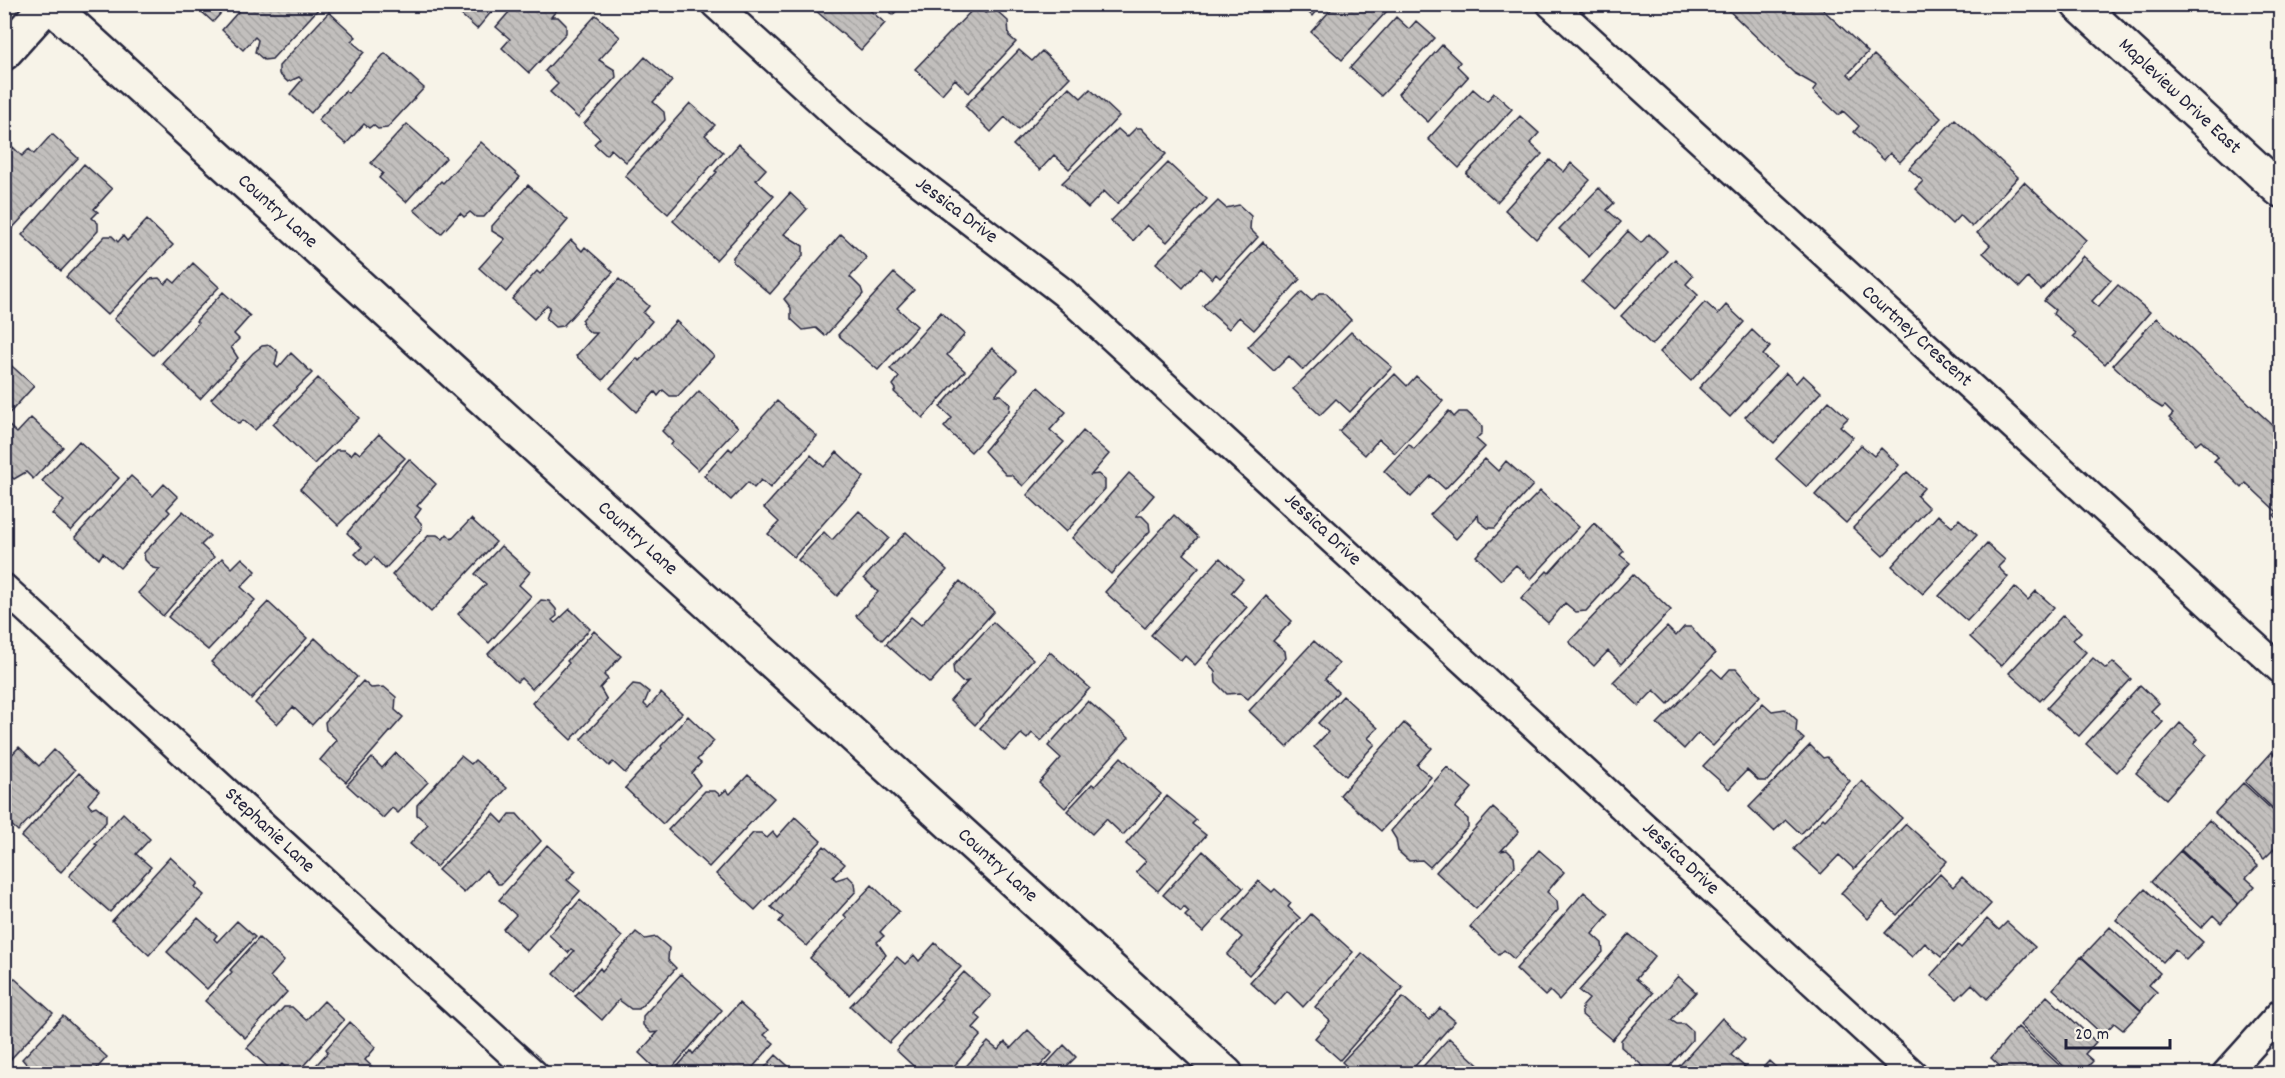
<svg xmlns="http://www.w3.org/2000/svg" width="2285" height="1078" font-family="Dekko,sans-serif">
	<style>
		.building { fill: url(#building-back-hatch); stroke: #22223b; stroke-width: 1.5 }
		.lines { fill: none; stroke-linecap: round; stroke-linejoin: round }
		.minor-casing { stroke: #22223b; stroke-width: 32 }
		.tertiary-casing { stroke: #22223b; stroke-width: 38 }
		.primary-casing { stroke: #22223b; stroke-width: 38 }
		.minor { stroke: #f7f3e8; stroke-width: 27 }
		.tertiary { stroke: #f7f3e8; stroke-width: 33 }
		.primary { stroke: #f7f3e8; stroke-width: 33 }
		.labels { text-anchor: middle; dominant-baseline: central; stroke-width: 4.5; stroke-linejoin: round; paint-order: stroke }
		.street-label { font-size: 20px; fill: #22223b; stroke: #f7f3e8 }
	</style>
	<defs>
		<pattern id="building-back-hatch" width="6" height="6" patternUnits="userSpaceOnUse" patternTransform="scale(1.5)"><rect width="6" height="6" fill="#c2bfbd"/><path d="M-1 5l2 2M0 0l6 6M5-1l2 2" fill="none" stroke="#a6a4a3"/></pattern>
	</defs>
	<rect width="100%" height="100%" fill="#f7f3e8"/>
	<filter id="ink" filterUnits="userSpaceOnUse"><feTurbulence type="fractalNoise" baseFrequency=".0167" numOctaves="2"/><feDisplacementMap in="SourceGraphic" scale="12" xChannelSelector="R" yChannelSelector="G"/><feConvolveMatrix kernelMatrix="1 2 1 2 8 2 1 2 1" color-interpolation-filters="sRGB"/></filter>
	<g filter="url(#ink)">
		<path class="building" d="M193,4H229L213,22Z
			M245,4L248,6L322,5L272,59L264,60L255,52L258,40L255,37L243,50L222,30Z
			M449,4H498L477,29Z
			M516,4H562L551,17H558L566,25V33L529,73L502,48L510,39L496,27Z
			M820,4H868L866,7L885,23L861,50L815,10Z
			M882,4H902L893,15Z
			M1300,4H1322L1312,16Z
			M1336,4H1381L1387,11L1342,60L1311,32Z
			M1722,4H1817L1868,52L1848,74L1852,78L1874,55L1941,118L1900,162L1890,153L1884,160L1854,132L1859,126L1843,111L1839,115L1813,91L1817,86L1794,73Z
			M977,5L985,13L997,11L1008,21L1009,36L1016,42L969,93L955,79L942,94L915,69Z
			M329,12L356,37L351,41L364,52L311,113L290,94L302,80L299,77L288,82L279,74V66Z
			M596,15L620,37L599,60L615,70L616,77L578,118L550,92L558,84L545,71Z
			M1396,17L1409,29L1416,21L1435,38L1381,96L1350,68Z
			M1442,45L1460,62L1457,66L1468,77L1428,122L1398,94Z
			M1019,50L1032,61L1042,51L1070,77L1018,130L1005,117L991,132L965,106Z
			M385,53L424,88L387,128L378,129L373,125L369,128L364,124L346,144L318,120L345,91L348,93Z
			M645,57L672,81L653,102L664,112L665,120L626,162L611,149L606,155L594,144L600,138L584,124Z
			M1069,87L1081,98L1090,89L1119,116L1069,169L1054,155L1040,170L1013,145Z
			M1473,89L1487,101L1494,93L1512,109L1459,168L1428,139Z
			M690,103L715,125L705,135L723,152L668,214L625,176Z
			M1520,116L1539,133L1530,143L1542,154L1497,202L1466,174Z
			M1955,119L2018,177L1972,227L1960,215L1952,224L1915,189L1923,181L1909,169Z
			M407,124L446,158L406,202L379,178L383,173L371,163Z
			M1136,128H1141L1166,154L1117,204L1104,191L1088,208L1062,183L1118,129L1127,137Z
			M52,134L78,158L7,234L4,232V157L13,147L22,156L29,149L34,154Z
			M481,142L520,177L484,217H476L470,212L464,217L460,213L441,234L414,210L441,181L443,183Z
			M739,144L766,169L756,180L774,196L716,260L673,221L717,172L715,171Z
			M1550,160L1564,172L1571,163L1590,180L1536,239L1505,210Z
			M1168,163L1207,199L1167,242L1147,225L1133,241L1111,221Z
			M84,164L112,189L94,209L98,212L92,218L98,223V231L61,271L22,235Z
			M2024,182L2086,240L2041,290L2028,278L2020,287L1983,253L1990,245L1977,233Z
			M528,185L568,220L506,292L479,268L505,239L492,231V226Z
			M1599,188L1614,203L1607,210L1621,222L1589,257L1559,229Z
			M790,193L807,209L784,234L803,246V256L770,294L733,262V257Z
			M1218,201L1226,208L1239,205L1251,216L1250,229L1258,237L1220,278L1216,274L1212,279L1201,268L1183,288L1156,263Z
			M147,220L173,245L107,315L66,277L105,236H112L118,242L123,236L127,241Z
			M1628,231L1641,243L1649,234L1667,251L1614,310L1582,282Z
			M841,234L867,258L850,277L861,288L863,294L825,336L816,328L803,330L791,319V308L784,299Z
			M571,240L582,251L585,247L613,272L563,326L555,327L546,319L550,307L547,305L534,319L512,299L537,271L540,274Z
			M1263,242L1300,279L1254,330L1239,317L1229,329L1203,306Z
			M2083,256L2111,280L2092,301L2098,307L2118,285L2150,312L2105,364L2073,336L2076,333L2053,314L2055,310L2044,301Z
			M1675,259L1693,276L1686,284L1698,295L1652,345L1621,316Z
			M193,263L219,287L153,355L114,319L150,279L159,278L165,284L170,279L175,283Z
			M894,273L914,290L897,308L917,326L878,370L838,335Z
			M619,279L649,306L643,313L652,321L603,380L576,356L597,333H591L583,326L582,320Z
			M223,292L250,316L234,334L239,339L231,347L238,358L200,399L162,363L198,323L196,321Z
			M1302,292L1312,301L1319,293H1326L1351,320L1303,370L1289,356L1274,371L1248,347Z
			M1705,302L1718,314L1726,305L1744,322L1691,381L1660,352Z
			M941,312L965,334L947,355L965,371L923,418L894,392L896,389L893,385L899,377L890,369Z
			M2157,318L2280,432V521L2274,515L2277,512L2246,483L2242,488L2214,461L2218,457L2201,440L2196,444L2169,418L2173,414L2165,406L2162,408L2151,401L2113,365Z
			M676,321L714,356L678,396H670L663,390L658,396L655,392L636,412L610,388L637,358L639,361Z
			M1752,330L1770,347L1763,355L1776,367L1730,417L1699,388Z
			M1351,332L1392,367L1350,412L1336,399L1320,415L1293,389Z
			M270,345L278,352L275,365L278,368L291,353L312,373L255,430L243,420L239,424L211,399L253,353L262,346Z
			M992,348L1017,370L995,395H1001L1010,404L1009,411L971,452L944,427L952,418L940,407Z
			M4,359L34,386L4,419Z
			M1786,373L1796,383L1803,375L1821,392L1774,443L1745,417Z
			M1395,374L1407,386L1416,376L1443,401L1395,453L1379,439L1365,455L1339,431Z
			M318,378L359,418L314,464L273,424Z
			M1038,387L1066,412L1050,430L1064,442L1023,486L1011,475H1006L984,451Z
			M699,391L738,427L698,470L671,445L673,442L662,431Z
			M777,401L817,436L770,488L761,480L754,488L748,482L731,500L704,476L729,448L732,451Z
			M1829,401L1848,418L1840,426L1853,437L1807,487L1776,459Z
			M1449,411L1454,417L1459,412H1467L1482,426V433L1476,439L1485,447L1445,489L1431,476L1411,497L1384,471L1409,444L1414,449Z
			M31,418L63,447L33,479L26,472L14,479L4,470V427L7,424L17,433Z
			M1083,431L1109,454L1091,475L1098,474L1105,480V489L1066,532L1027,495Z
			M379,434L405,458L338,525L300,489L336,450H344L351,455L355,450L360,454Z
			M79,441L119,478L71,531L52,514L64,501L42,481Z
			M1861,445L1874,456L1881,448L1899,465L1846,523L1815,495Z
			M837,452L864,477L794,557L768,534L779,522L764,508L811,455L824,467Z
			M409,459L436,484L417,506L421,509L415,517L421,523L422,529L385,569L374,557L367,565L355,554L362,547L347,533Z
			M1485,459L1498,471L1506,461L1533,485L1495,528H1488L1479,521L1478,515L1456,539L1430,515Z
			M1907,472L1924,488L1917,496L1929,508L1883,556L1853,528Z
			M1129,473L1154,495L1136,516H1142L1149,523L1150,531L1111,574L1072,538Z
			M131,476L153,496L164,484L178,497L167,509L170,512L120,568L103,553L99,559L75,537Z
			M1540,491L1579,527L1531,579L1516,565L1501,580L1476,556Z
			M183,511L210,536L201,545L214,557L163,616L138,593L160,569L153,568L145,560L144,553Z
			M859,511L889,538L837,596L798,560L824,532L832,540Z
			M1174,515L1198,537L1184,554L1199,567L1145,628L1105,592Z
			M1938,515L1952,527L1959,519L1977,535L1923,594L1892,566Z
			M471,519L496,542L431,612L392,575L429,535H437L443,539L447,534L452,539Z
			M1594,523L1624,551L1620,555L1630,563L1586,611L1576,612L1565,603L1548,623L1521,599L1547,571L1549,573Z
			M906,532L947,570L882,640L856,616L878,592L864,578Z
			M1987,544L2005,560L1998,567L2008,577L1967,621L1939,596Z
			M501,546L530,572L519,585L531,596L489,643L458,614L486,584L475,574Z
			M222,558L232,568L242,558L256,571L241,587L255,600L208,650L168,617Z
			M1220,558L1243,579L1231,593L1247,607L1195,665L1185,656L1181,661L1151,635Z
			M1633,574L1671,610L1621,664L1608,651L1594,666L1569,642Z
			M960,581L994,611L930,683L886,644L911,617L921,625Z
			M2015,587L2028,600L2036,591L2054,607L2001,666L1970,637Z
			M1266,596L1292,621L1273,641L1285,651L1286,658L1248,699L1240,693L1227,694L1216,683L1215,671L1208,663Z
			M541,600L549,601L556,609L557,616L552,620L555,623L570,609L590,629L532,689L521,678L517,682L488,654Z
			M268,602L307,638L251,699L211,662Z
			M2063,615L2081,632L2073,640L2086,652L2040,701L2009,673Z
			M993,622L1033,659L975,725L950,701L968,681L962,682L954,674L953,666Z
			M1667,627L1676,636L1684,627H1691L1715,654L1668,704L1654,690L1639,706L1613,682Z
			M594,631L621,656L604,675L608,679L600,688L607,700L571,740L532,703L569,663L567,661Z
			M315,638L357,677L312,725L293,707L277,724L255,703Z
			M1314,641L1339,664L1325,679L1338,692L1287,747L1249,711Z
			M1050,652L1090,688L1041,741L1032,733L1027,739L1021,734L1005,751L980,728Z
			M2093,658L2106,669L2113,662L2131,679L2079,736L2047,708Z
			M1712,669L1722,678L1730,669H1736L1760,696L1713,746L1698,733L1684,749L1657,724Z
			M363,681L371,688L384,687L396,697L395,710L403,717L346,782L320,760L337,740L326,730L325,722Z
			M633,684L640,685L649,692L644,704L648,708L661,693L682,713L625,773L613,762L609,766L581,739Z
			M2140,685L2159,703L2151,711L2163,722L2117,772L2086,744Z
			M1343,696L1378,728L1368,738L1375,744L1346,776L1314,747L1328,732L1318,723Z
			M1088,701L1129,737L1065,808L1039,783L1061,758L1048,746Z
			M1763,703L1772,711L1785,709L1797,720L1796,732L1804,739L1767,781H1759L1747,770L1729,789L1703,766Z
			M688,716L714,741L697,760L701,763L692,773L700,785L663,824L625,788L662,748L661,746Z
			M1404,723L1432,748L1417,765L1431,777L1381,831L1340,795Z
			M2180,723L2198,739L2194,744L2206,754L2166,799L2136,773Z
			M1810,745L1823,758L1827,757L1850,781L1801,834L1786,820L1774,831L1749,807Z
			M19,747L39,766L54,750L75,770L18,831L4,818V763Z
			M2272,752L2280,760V815L2245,782Z
			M396,753L428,782L398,813L392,808L383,818L347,785L372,758L382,768Z
			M461,756L471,764L475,760L507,788L436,867L410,844L428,824L417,815V805Z
			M1121,757L1161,794L1123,835L1106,819L1092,834L1067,811L1092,784L1095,786Z
			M1447,767L1472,788L1455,808L1468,819V827L1430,867L1422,860L1409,861L1398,851L1396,839L1391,831Z
			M79,773L99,791L88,804L91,808L96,806L106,814V822L61,872L21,837Z
			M748,775L774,798L709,867L668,830L705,791H715L720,795L726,790L730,794Z
			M1862,781L1902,818L1854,869L1839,855L1821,874L1794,849L1823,818L1825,820Z
			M2243,783L2280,817V849L2277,846L2264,859L2215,813Z
			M1167,796L1196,820L1192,824L1206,835L1158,891L1136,872L1146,861L1126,844Z
			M1493,808L1519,831L1501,851L1507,850L1514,857L1515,866L1476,909L1436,872Z
			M123,813L150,839L136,854L151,867L110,912L69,876L97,845L95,844Z
			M494,814L503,823L510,814H517L541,841L501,884H498L486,870L464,893L438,870Z
			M795,817L821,841L755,910L716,874L753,833H761L767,838L773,832L777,837Z
			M2209,820L2258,866L2246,878L2255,886L2239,904L2181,850Z
			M1906,824L1947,861L1897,915L1883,902L1868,919L1841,893Z
			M547,845L576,871L567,880L580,891L527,951L503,929L516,915L499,900Z
			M824,846L845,864L833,877L836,880L848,876L855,883L856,891L807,946L779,922L783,917L771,907Z
			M1539,850L1564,872L1547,892L1557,901L1558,910L1514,959L1504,950L1499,955L1470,927Z
			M1203,851L1243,888L1203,932L1185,916L1189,912L1184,907L1181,911L1163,895Z
			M2180,851L2238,904L2221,923L2213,915L2201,928L2151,882Z
			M170,857L198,883L195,887L204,895L149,955L112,921Z
			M1940,874L1953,887L1962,877L1991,904L1941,957L1925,943L1912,957L1885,933Z
			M1259,881L1272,892L1275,889L1291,903L1288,907L1300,918L1249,975L1227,955L1242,937L1224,920Z
			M872,885L899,911L880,932L884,936L877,942L886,955L849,995L810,958L847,918L844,915Z
			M2145,889L2203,942L2186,960L2175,949L2163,962L2116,920Z
			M1584,892L1609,914L1592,934L1602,943L1603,952L1559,1000L1550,991L1545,996L1516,969Z
			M580,900L622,937L573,991L554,974L574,951L571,949L568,953L549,935Z
			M1311,914L1353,952L1303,1007L1287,991L1275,1005L1250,982Z
			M198,918L217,935L214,939L217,942L237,921L255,937L207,989L167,952Z
			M1987,919L1999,930L2007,922L2035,947L1987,999L1972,984L1957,999L1931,975L1958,945L1961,948Z
			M2110,927L2160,973L2149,985L2157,992L2141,1010L2082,957Z
			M636,932L645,939L656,937L669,948L668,960L676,968L639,1009H631L619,1000L602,1020L575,996L600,968L602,971Z
			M1629,934L1655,956L1636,979L1653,993L1612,1040L1582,1015V1007L1589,999L1579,991Z
			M259,938L284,961L270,977L287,992L245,1038L205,1001L232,972L230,970Z
			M935,943L961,967L889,1043L850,1006L897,957L905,964L914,955L919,961Z
			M1362,953L1403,988L1340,1060L1315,1038L1330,1021L1315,1007Z
			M2081,957L2141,1011L2123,1030L2114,1023L2103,1035L2053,989Z
			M4,969L53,1013L8,1062L4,1060Z
			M964,972L991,996L975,1014L981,1019L973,1028L981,1035L947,1074H922L896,1050L942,999L940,998Z
			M681,974L722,1010L667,1074H661L639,1053L658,1032L651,1033L643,1025V1016Z
			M1678,976L1696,992L1671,1020L1677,1024H1684L1692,1031V1040L1663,1074H1652L1621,1047V1040Z
			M2047,996L2096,1042L2085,1054L2093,1061L2081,1074H2072L2020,1025Z
			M1403,997L1429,1020L1440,1008L1455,1021L1408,1074H1388L1386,1066L1379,1074H1355L1342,1062Z
			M324,1001L344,1020L296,1074H292L282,1064L274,1073L247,1048L284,1007H292L306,1020Z
			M739,1003L769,1030L764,1035L774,1043L747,1074H671L691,1051L693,1054Z
			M63,1016L107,1057L92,1074H35L22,1059Z
			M1722,1018L1745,1039L1731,1055L1746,1068L1742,1074H1672Z
			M350,1022L376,1047L365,1060L380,1074H308L328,1052L326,1049Z
			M2018,1027L2069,1074H2008L1991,1058Z
			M1028,1030L1052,1053L1033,1074H959L988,1042L998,1050L1005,1042L1011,1048Z
			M1449,1038L1488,1074H1416Z
			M1064,1045L1076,1057L1067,1066L1074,1074H1037Z
			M776,1055L797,1074H759Z
			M1769,1061L1783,1074H1757Z"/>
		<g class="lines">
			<g class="minor-casing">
				<path id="minor" d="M715,4L858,135L1064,293L1913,1074
					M1551,4L2280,669
					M4,588L534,1074
					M2226,1074L2280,1014"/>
			</g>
			<g class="tertiary-casing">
				<path id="tertiary" d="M49,4L1226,1074
					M4,53L48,4"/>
			</g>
			<g class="primary-casing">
				<path id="primary" d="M2078,4L2280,190"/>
			</g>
			<use href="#minor" class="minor"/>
			<use href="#tertiary" class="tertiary"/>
			<use href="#primary" class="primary"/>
		</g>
	</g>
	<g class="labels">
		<g class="street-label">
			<text transform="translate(2179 97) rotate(43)">Mapleview Drive East</text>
			<text transform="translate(956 211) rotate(37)">Jessica Drive</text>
			<text transform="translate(277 212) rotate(42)">Country Lane</text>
			<text transform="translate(1916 337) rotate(42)">Courtney Crescent</text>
			<text transform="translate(1322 530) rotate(43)">Jessica Drive</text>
			<text transform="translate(637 539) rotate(42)">Country Lane</text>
			<text transform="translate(269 831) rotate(43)">Stephanie Lane</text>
			<text transform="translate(1680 859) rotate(43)">Jessica Drive</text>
			<text transform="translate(997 866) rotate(42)">Country Lane</text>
		</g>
	</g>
	<rect width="2285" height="1078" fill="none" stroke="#f7f3e8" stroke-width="24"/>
	<rect x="12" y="12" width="2261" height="1054" fill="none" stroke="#22223b" stroke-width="2" filter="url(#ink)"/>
	<path d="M2066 1039v9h104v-9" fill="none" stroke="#22223b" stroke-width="3"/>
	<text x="2075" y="1039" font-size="18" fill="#22223b" stroke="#f7f3e8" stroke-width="4.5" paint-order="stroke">20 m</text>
</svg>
